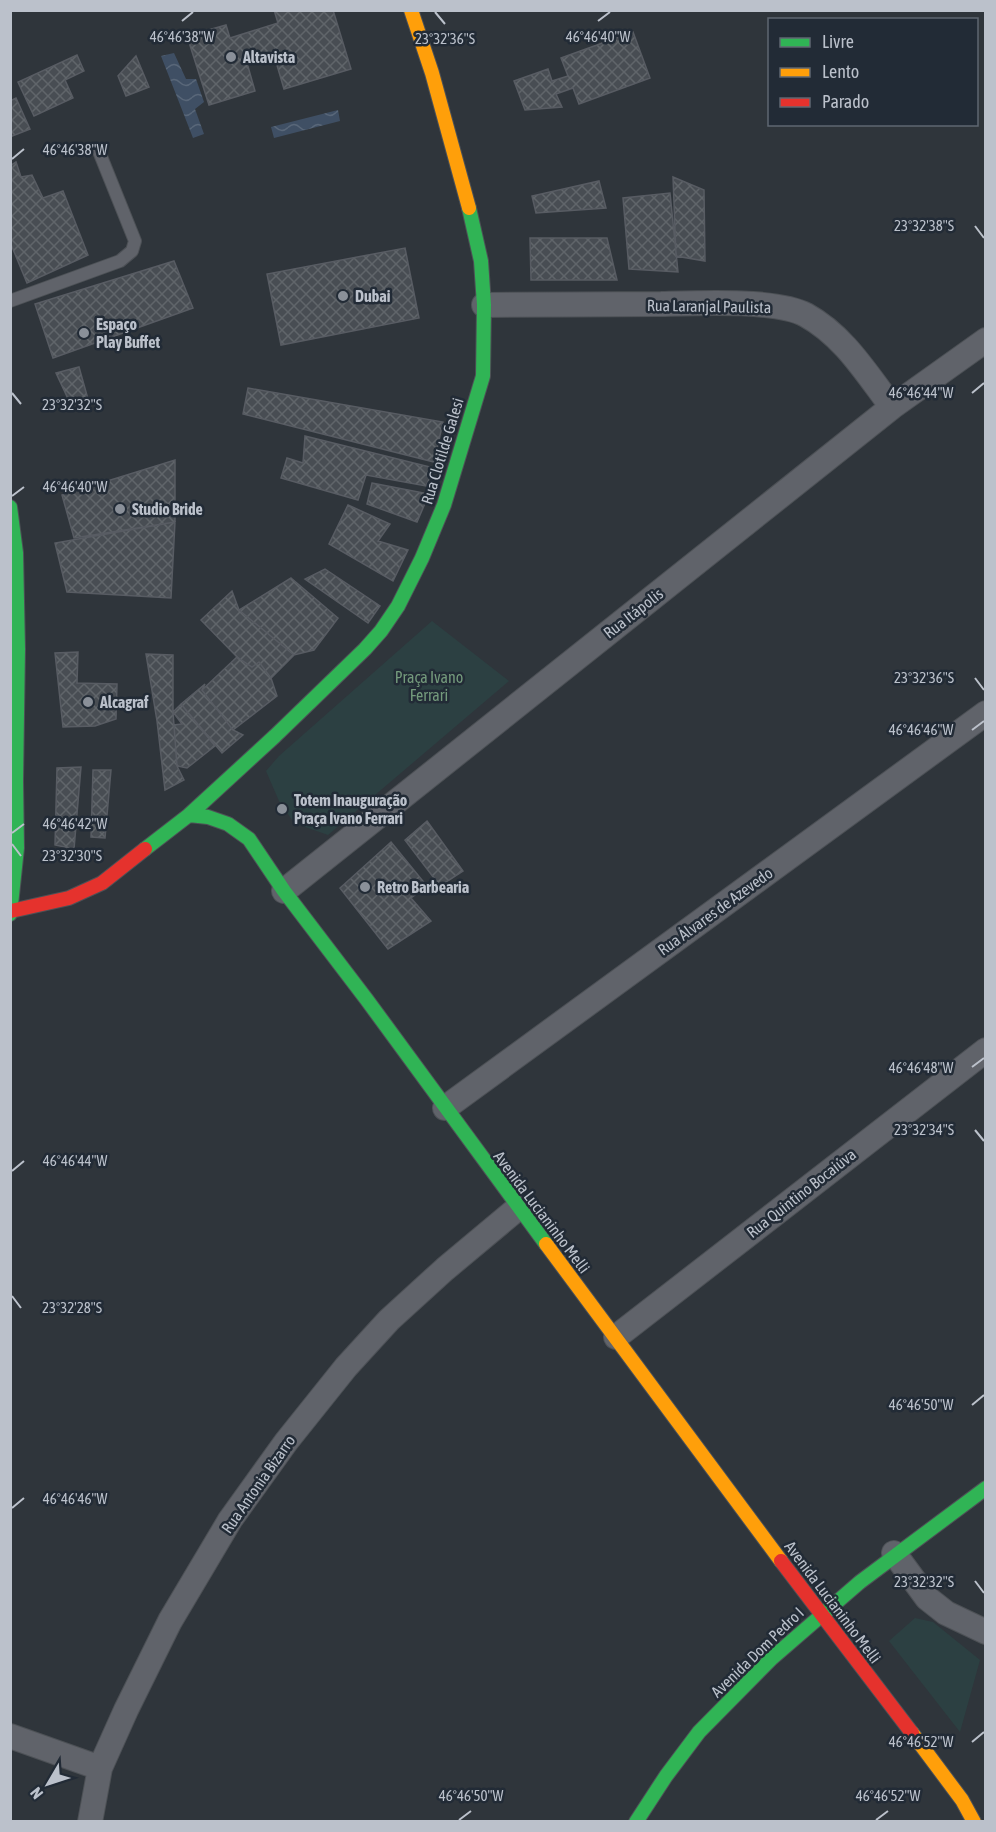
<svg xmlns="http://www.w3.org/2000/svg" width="996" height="1832" font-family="'Asap Condensed',sans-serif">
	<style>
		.green { fill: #2c4042 }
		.water { fill: url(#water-waves) }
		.building { fill: url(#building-cross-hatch); stroke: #585c63; stroke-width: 1.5 }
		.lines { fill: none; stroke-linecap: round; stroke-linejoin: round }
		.lane-casing { stroke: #4d5156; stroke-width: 14 }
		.street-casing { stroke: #4d5156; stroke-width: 26 }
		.fast-casing { stroke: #4d5156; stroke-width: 16 }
		.slow-casing { stroke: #4d5156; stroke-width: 16 }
		.jam-casing { stroke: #4d5156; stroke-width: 16 }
		.lane { stroke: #60636a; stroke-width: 12 }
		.street { stroke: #60636a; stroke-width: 24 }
		.fast { stroke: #30b455; stroke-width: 14 }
		.slow { stroke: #ff9f0a; stroke-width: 14 }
		.jam { stroke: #e5322d; stroke-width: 14 }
		.ticks { fill: none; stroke: #bbc1cb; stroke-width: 2 }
		.poi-dot { fill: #8a9099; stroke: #222b36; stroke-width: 2 }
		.labels { text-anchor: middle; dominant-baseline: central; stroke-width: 5; stroke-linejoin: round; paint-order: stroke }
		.poi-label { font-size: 16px; font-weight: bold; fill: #bbc1cb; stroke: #222b36; text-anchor: start }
		.street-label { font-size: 16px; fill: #bbc1cb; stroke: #222b36 }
		.park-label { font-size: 16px; fill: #749a7c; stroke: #222b36 }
		.ticks-label { font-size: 15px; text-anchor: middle; fill: #bbc1cb; stroke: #222b36; stroke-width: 5; stroke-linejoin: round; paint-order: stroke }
	</style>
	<defs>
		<pattern id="water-waves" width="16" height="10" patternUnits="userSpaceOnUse" patternTransform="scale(1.5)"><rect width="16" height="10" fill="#3f4f64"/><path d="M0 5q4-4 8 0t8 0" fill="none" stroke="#596779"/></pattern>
		<pattern id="building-cross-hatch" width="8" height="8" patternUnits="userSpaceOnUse" patternTransform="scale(1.5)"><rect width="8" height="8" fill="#484d53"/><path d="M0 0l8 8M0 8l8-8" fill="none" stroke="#60656a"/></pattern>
	</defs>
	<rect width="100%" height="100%" fill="#2f353b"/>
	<path class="green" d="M432,621L509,681L328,835L294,823L279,801L266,771L279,756Z
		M915,1618L933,1622L980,1660L960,1732L889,1641Z"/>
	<path class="water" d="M174,53L186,79H196L204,102L195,109L204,134L193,138L161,56Z
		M338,110L340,121L274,138L271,127Z"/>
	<path class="building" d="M274,10H333L351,69L284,89L274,55L247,63L255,91L209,105L187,36L226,25L230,38L278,23Z
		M633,32L650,78L579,104L573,88L556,94L562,107L525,110L514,81L548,69L552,81L568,76L561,58Z
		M77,55L84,71L65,80L73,98L34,116L18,82Z
		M136,56L149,87L126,96L118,76Z
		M16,98L30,129L10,137V101Z
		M16,162L21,177L32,175L43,198L63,191L88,255L27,283L10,242V166Z
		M673,177L704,190L705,261L676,256Z
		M599,181L606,208L536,213L532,196Z
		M670,193L678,272L629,269L623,198Z
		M530,238H607L617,280H531Z
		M405,248L419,318L281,345L267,274Z
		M174,261L193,308L53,358L35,304Z
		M79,367L88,399L71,405L56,373Z
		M248,388L443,422L434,462L243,414Z
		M305,436L434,468L426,486L366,475L358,500L281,478L287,458L303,463Z
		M175,460V522L74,538L62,495Z
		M372,483L429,494L417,522L367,504Z
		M348,505L390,524L378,541L408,550L393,581L329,544Z
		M175,522L171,598L67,592L55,543Z
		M325,569L380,606L368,623L305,579Z
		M291,578L338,618L314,650L294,655L239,610Z
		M232,591L239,610L294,655L271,678L259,662L252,667L237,657L201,620Z
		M78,652L77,683L117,684L116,719L95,726L63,727L55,653Z
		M146,654L173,655V712L177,766L184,780L165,790L157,721Z
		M237,657L252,667L259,662L271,678L277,696L233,730L202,690Z
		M205,684L202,690L233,730L243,735L222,753L181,704Z
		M181,704L215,746L187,768L177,766L174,725L182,724L173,712Z
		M81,767L74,849L55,845L57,768Z
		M93,770H111L105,838L91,837Z
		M427,821L463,871L440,886L405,840Z
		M391,842L427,886L411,898L431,921L388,949L340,888Z"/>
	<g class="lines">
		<g class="lane-casing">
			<path id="lane" d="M10,301L120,261L132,251L135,241L98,149"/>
		</g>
		<g class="street-casing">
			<path id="street" d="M484,305C543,305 602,304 661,304C696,303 777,299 806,315C844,336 866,373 892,407
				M284,891L892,407L986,340
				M445,1108L986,713
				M616,1337L986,1050
				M894,1553L927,1598L946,1613L986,1632
				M10,1736L100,1768
				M90,1822L100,1768L126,1710L170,1621L230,1520L286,1442L346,1367L389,1320L445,1269L518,1208"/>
		</g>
		<g class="fast-casing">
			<path id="fast" d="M10,507L16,553L18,649L16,781L17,848L10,914
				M189,815L275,736L365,649L381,631L398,606L422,558L444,505L483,376L484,305L481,261L469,208
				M145,849L189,815L208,817L228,824L249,839L284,891L367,1000L546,1244
				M636,1822L666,1776L699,1732L771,1659L860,1582L986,1488"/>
		</g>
		<g class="slow-casing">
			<path id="slow" d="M411,10L432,73L469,208
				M546,1244L781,1561
				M912,1733L962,1800L974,1822"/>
		</g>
		<g class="jam-casing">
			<path id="jam" d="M11,911L69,898L102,883L145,849
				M781,1561L912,1733"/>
		</g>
		<use href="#lane" class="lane"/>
		<use href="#street" class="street"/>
		<use href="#fast" class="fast"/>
		<use href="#slow" class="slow"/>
		<use href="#jam" class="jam"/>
	</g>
	<path class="ticks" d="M435,12L445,24M182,21L193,12M598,21L610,12M12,159L24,149M975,226L984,238M12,393L21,404M972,393L984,383M12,496L24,487M975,678L984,690M972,730L984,721M12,833L24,824M12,844L21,856M972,1067L984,1058M975,1130L984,1141M12,1171L24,1161M12,1296L21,1308M972,1405L984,1395M12,1508L24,1498M975,1581L984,1593M972,1742L984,1732M459,1820L471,1811M876,1820L888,1811"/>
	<g class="poi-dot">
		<circle cx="231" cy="57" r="6"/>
		<circle cx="343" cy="296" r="6"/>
		<circle cx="84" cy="333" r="6"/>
		<circle cx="120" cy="509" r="6"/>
		<circle cx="88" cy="702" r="6"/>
		<circle cx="282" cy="809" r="6"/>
		<circle cx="365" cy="887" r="6"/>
	</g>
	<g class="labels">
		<g class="poi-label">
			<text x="243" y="57">Altavista</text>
			<text x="355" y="296">Dubai</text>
			<text x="96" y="324">Espaço<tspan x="96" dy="18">Play Buffet</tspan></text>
			<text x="132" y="509">Studio Bride</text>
			<text x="100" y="702">Alcagraf</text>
			<text x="294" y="800">Totem Inauguração<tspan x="294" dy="18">Praça Ivano Ferrari</tspan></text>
			<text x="377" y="887">Retro Barbearia</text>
		</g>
		<g class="street-label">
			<text transform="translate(709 306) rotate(1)">Rua Laranjal Paulista</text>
			<text transform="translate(442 451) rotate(-73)">Rua Clotilde Galesi</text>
			<text transform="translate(633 613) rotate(-38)">Rua Itápolis</text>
			<text transform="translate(715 911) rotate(-36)">Rua Álvares de Azevedo</text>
			<text transform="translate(801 1193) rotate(-38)">Rua Quintino Bocaiúva</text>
			<text transform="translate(542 1212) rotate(53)">Avenida Lucianinho Melli</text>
			<text transform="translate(258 1484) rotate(-55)">Rua Antonia Bizarro</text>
			<text transform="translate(833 1602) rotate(53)">Avenida Lucianinho Melli</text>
			<text transform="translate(757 1652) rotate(-44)">Avenida Dom Pedro I</text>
		</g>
		<g class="park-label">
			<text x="429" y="677">Praça Ivano<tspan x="429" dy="18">Ferrari</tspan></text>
		</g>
	</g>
	<g class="ticks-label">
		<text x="182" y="42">46°46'38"W</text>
		<text x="598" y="42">46°46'40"W</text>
		<text x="445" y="44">23°32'36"S</text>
		<text x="75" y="155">46°46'38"W</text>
		<text x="924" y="231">23°32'38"S</text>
		<text x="921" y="398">46°46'44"W</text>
		<text x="72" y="410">23°32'32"S</text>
		<text x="75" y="492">46°46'40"W</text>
		<text x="924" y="683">23°32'36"S</text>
		<text x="921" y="735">46°46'46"W</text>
		<text x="75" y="829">46°46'42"W</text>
		<text x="72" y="861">23°32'30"S</text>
		<text x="921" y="1073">46°46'48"W</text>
		<text x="924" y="1135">23°32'34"S</text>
		<text x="75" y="1166">46°46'44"W</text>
		<text x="72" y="1313">23°32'28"S</text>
		<text x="921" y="1410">46°46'50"W</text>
		<text x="75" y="1504">46°46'46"W</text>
		<text x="924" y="1587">23°32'32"S</text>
		<text x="921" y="1747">46°46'52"W</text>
		<text x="471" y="1801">46°46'50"W</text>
		<text x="888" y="1801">46°46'52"W</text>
	</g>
	<rect width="996" height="1832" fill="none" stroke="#bbc1cb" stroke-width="24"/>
	<rect x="768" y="18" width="210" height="108" fill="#222b36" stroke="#5f6772" stroke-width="1.5"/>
	<rect x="780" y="38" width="30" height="9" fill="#30b455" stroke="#5f6772" stroke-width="1.5"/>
	<text x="822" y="48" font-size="18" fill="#bbc1cb">Livre</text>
	<rect x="780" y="68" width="30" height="9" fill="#ff9f0a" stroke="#5f6772" stroke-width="1.5"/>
	<text x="822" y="78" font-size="18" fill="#bbc1cb">Lento</text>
	<rect x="780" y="98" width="30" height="9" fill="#e5322d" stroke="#5f6772" stroke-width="1.5"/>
	<text x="822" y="108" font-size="18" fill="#bbc1cb">Parado</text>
	<g transform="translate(48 1784) rotate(231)" stroke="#222b36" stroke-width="4.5" paint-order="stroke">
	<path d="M0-4.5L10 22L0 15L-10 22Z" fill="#bbc1cb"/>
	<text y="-9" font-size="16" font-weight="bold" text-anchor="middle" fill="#bbc1cb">N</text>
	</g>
</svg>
